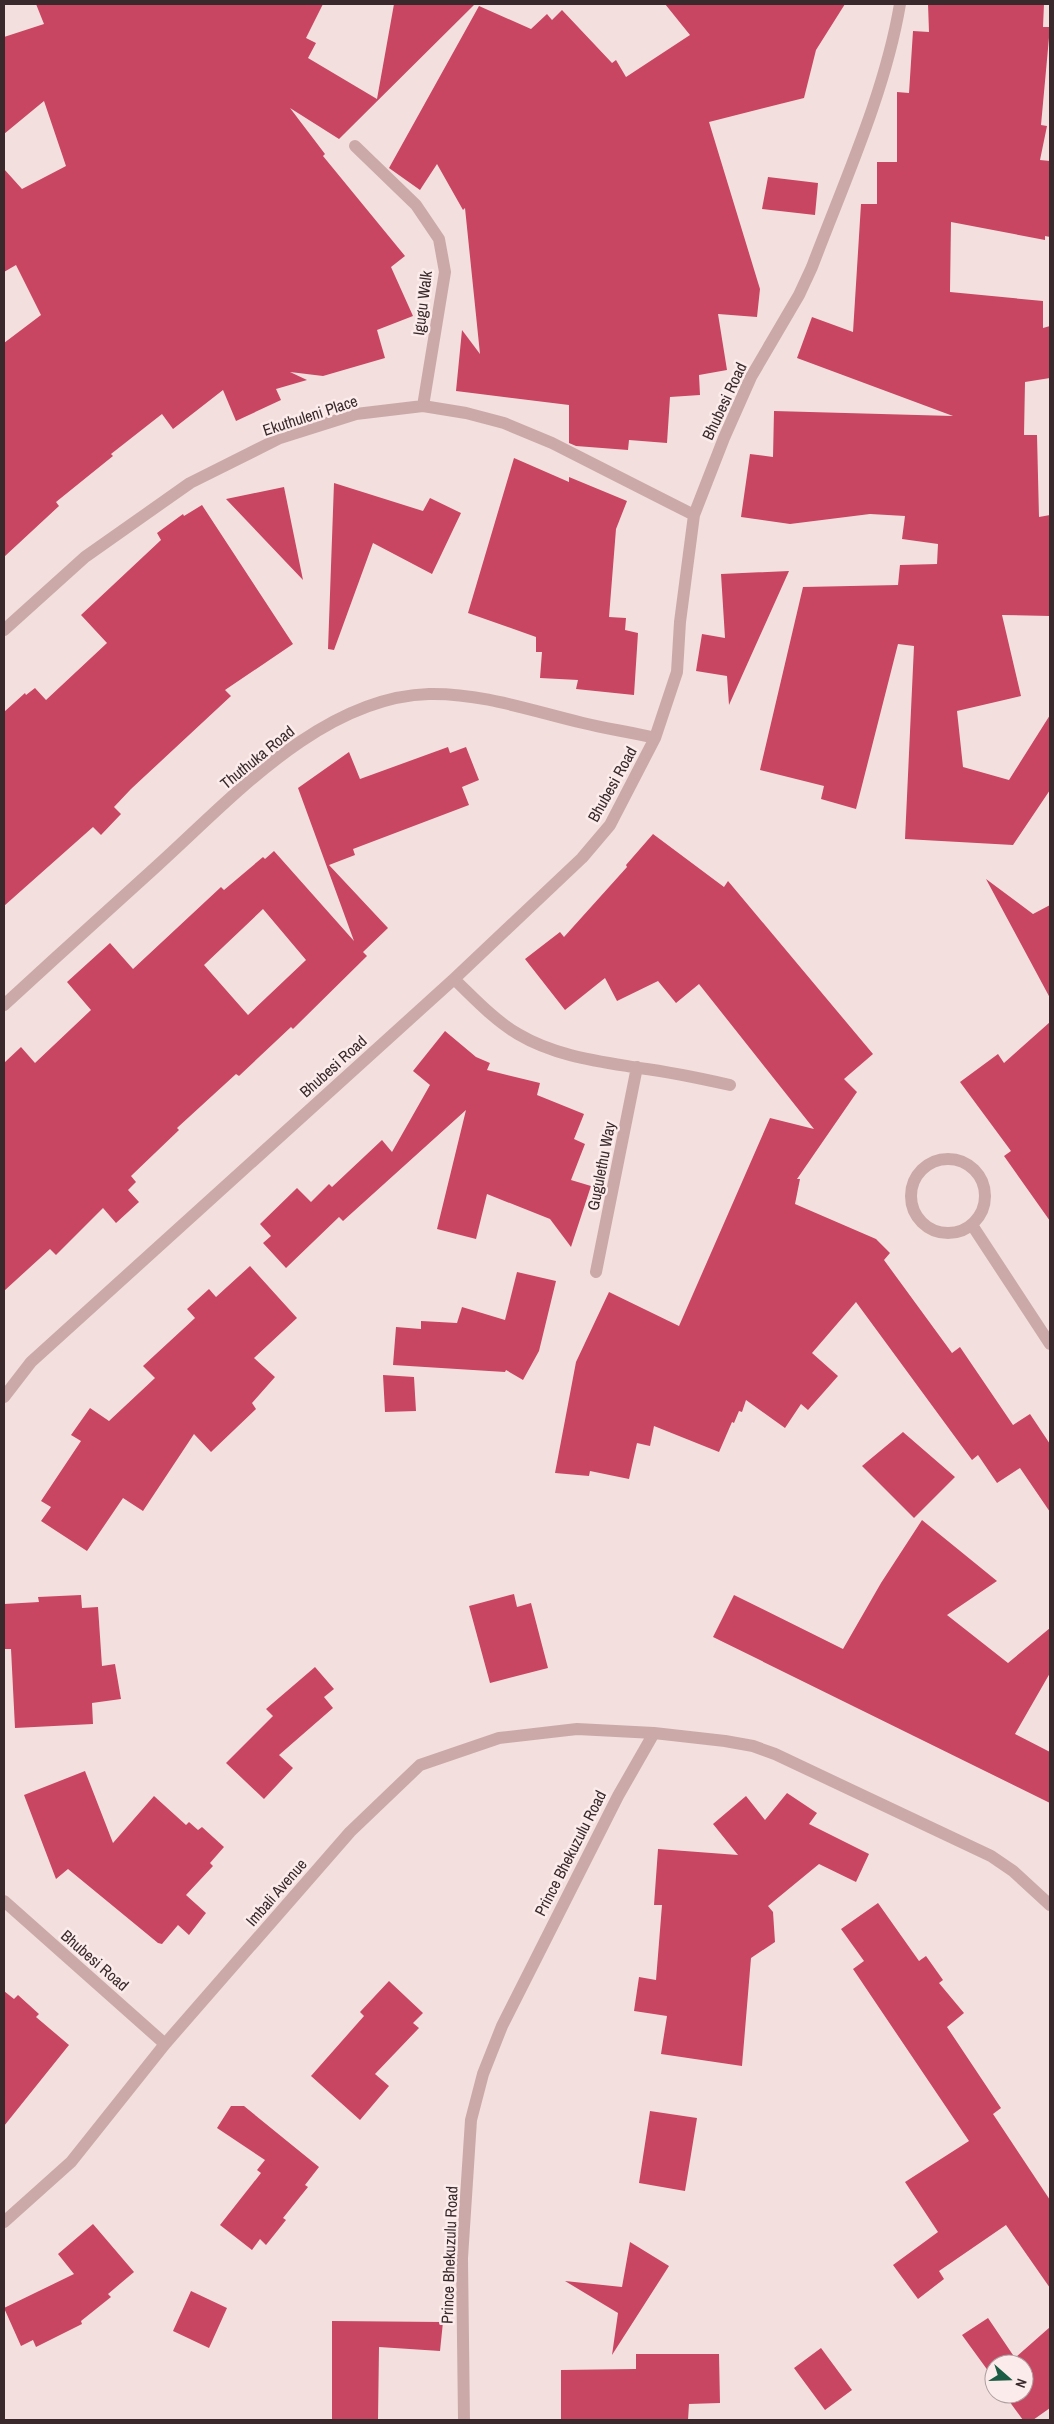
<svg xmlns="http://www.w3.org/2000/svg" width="1054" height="2424" font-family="'Archivo Narrow',sans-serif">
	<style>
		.building { fill: #c94663; fill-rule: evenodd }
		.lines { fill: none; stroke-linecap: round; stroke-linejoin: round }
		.street { stroke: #cca9a9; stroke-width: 12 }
		.labels { text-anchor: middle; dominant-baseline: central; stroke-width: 5; stroke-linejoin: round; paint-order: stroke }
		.street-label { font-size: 16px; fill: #39292c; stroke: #fbeceb }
	</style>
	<rect width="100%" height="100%" fill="#f3e0de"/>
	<path class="building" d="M36,4H323L306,38L316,43L308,58L377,99L394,4H475L339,139L290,108L325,154L323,156L405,256L391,267L413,316L377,330L385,358L323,376L290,372L307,380L276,389L281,400L236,421L223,390L173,429L162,414L111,454L113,456L56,502L59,506L4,557V343L41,315L16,265L4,272V169L22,189L66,166L44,101L4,134V37L44,24Z
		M665,4H845L816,50L804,98L709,122L760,289L757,317L718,314L727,370L699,375L700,395L670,397L667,443L629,440L628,450L576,446L569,443V405L456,391L462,330L480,354L465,208L463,210L437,164L420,190L389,168L479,6L531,29L547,14L552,20L562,10L612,63L616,60L626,77L690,35Z
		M928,4H1044L1043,27H1050L1041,125L1047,126L1040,160L1050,161V237L1045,236V240L951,222L950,292L1043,301V328L1050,326V378L1025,382L1024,435H1037L1039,517L1050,515V616L1002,615L1021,696L957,711L963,767L1009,780L1050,715V790L1013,845L905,839L914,646L898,644L856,809L821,799L824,786L760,770L803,587L898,585L900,565L937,564L938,544L902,539L905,516L870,514L790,524L741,517L750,454L773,457L774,411L953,416L797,358L812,317L853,332L861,204H877V162H897V92L909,93L913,31L929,32Z
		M768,177L818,183L815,215L762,209Z
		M514,458L569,482V477L627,501L616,529L609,617L626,618L625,630L638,633L634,695L576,689L578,680L540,678L542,652H536V637L468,613Z
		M334,483L423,511L430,498L461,513L432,574L373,543L334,650L328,649Z
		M284,487L303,580L226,499Z
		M202,505L293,644L225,690L231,696L131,789L114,807L121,814L101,835L93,827L4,906V712L25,693L26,695L35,688L46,700L107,643L81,615L161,540L157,533L183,514L184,516Z
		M789,571L741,678L729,705L727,676L696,671L702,634L725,638L721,574Z
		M448,747L450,753L466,747L479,780L462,787L469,805L353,849L355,855L329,865L388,928L363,952L367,956L293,1029L291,1027L239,1076L236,1074L177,1128L179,1130L131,1176L136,1182L128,1190L139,1202L116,1223L103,1208L56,1255L50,1249L4,1291V1063L21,1047L35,1063L91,1010L67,982L110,943L133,969L221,887L224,890L263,857L265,859L274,851L354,941L298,788L349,752L360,779ZM263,909L306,960L248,1015L204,965Z
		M653,834L724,887L728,881L873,1054L844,1079L857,1092L797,1179H800L795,1204L876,1239L890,1253L884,1260L952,1353L960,1347L1013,1425L1030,1414L1050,1444V1512L1020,1468L997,1483L978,1455L972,1460L856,1302L812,1353L838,1376L808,1410L801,1404L785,1428L746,1400L742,1412L739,1411L734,1423L732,1422L719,1452L654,1426L650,1446L637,1443L629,1479L590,1471L589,1476L555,1473L576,1362L609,1292L679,1326L770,1118L814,1129L699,984L676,1003L658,981L617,1001L605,978L565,1010L525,959L560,932L564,937L627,867L626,865Z
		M986,879L1033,914L1050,905V998Z
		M1050,1022V1221L1004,1156L1011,1151L960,1082L998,1054L1004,1063Z
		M445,1031L476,1057L490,1063L487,1070L540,1083L537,1095L584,1114L574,1139L585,1144L571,1180L591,1186L571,1247L550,1219L487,1194L476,1239L437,1229L466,1110L343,1221L339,1217L286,1268L263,1243L271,1236L260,1224L297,1188L311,1202L329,1184L332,1187L382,1140L392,1152L430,1085L413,1071Z
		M250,1266L297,1318L254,1358L275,1377L252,1403L256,1409L211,1452L194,1434L143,1511L123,1498L87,1551L41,1521L51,1507L41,1501L81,1441L71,1435L90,1408L109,1421L155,1378L143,1366L195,1318L187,1309L209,1289L216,1297Z
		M517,1272L556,1281L539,1351L523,1380L506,1370L505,1372L393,1365L396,1327L421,1329V1321L457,1323L462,1307L505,1320Z
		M383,1375L414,1377L416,1411L385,1412Z
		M903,1432L955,1477L914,1518L862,1466Z
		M922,1520L997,1581L947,1615L1008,1663L1050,1628V1673L1015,1734L1050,1752V1803L713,1637L734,1595L843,1649L881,1583Z
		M514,1594L517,1607L531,1603L548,1668L490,1683L469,1606Z
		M81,1595L82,1608L98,1607L102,1666L115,1664L121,1699L92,1703L93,1724L15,1728L11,1649H4V1604L39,1602L38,1597Z
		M315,1667L334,1689L324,1697L333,1708L279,1755L293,1768L264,1799L226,1763L273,1716L266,1709Z
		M85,1771L113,1843L154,1796L186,1825L189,1822L198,1830L202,1827L224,1847L210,1863L213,1866L186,1895L206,1913L189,1935L178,1925L162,1944L158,1943L68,1869L56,1879L24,1795Z
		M787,1793L817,1813L809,1824L869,1854L856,1882L819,1864L768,1906L773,1912L775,1942L751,1958L742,2066L661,2054L667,2016L634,2011L639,1977L656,1980L662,1905H654L658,1849L738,1855L713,1824L746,1796L765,1820Z
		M878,1903L919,1961L926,1956L943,1980L939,1983L964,2013L947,2027L1001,2108L993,2114L1050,2200V2288L1006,2225L939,2271L944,2279L918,2299L893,2265L938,2232L905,2182L969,2141L853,1969L864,1961L841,1929Z
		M389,1981L423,2013L413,2023L419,2028L375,2074L389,2086L360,2120L311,2076L364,2016L360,2012Z
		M4,1991L14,1999L18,1995L39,2014L36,2017L69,2045L4,2126Z
		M231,2106H244L319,2167L305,2185L308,2187L283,2218L286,2220L266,2245L260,2239L252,2250L220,2225L261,2173L257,2170L265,2160L217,2128Z
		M650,2111L697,2118L685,2191L639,2183Z
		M93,2224L134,2272L108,2294L111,2297L81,2321L82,2324L36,2347L33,2340L21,2346L4,2308L74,2274L58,2254Z
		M630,2242L669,2266L612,2355L618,2313L565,2281L622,2287Z
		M191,2291L227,2308L209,2348L173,2331Z
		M988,2318L1015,2358L1050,2327V2408L1033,2420H1023L1004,2394H1024V2364H994V2379L962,2335Z
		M332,2321L443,2322L440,2351L379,2347L378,2420H332Z
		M821,2348L852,2390L825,2410L794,2368Z
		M636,2354H719L720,2403L689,2404L688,2420H561V2370L636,2369Z"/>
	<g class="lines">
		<path class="street" d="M355,146L416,205L439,239L445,272L423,406
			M4,630L85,557L190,483L280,438L356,414L423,406L466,413L504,423L552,443L694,515
			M454,979C474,998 494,1020 518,1034C555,1056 597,1061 639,1068C670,1072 699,1078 730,1085
			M4,1005C55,958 106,912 158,865C232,798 322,697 429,694C482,693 532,711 583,723C607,729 631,732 655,738
			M911 1196a37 37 0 1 1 74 0a37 37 0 1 1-74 0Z
			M972,1225L1050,1344
			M596,1272L637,1067
			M4,1397L31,1362L454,979L582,858L610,825L655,738L677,672L680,622L694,515L724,438L751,377L799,295L812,267C844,182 885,93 900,4
			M4,1901L165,2044
			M4,2222L71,2162L165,2044L350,1832L420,1765L499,1738L577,1729L654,1733L725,1741L753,1746L775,1754L991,1856L1013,1871L1050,1905
			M464,2420L462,2258L471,2120L483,2074L502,2026L618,1796L654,1733"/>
	</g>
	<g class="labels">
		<g class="street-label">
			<text transform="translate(422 303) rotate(-83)">Igugu Walk</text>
			<text transform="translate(724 401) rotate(-65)">Bhubesi Road</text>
			<text transform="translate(310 415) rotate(-18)">Ekuthuleni Place</text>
			<text transform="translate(257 757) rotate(-39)">Thuthuka Road</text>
			<text transform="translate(612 784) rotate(-61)">Bhubesi Road</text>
			<text transform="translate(333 1066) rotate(-42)">Bhubesi Road</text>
			<text transform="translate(601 1166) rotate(-79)">Gugulethu Way</text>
			<text transform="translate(570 1853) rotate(-63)">Prince Bhekuzulu Road</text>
			<text transform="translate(276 1892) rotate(-49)">Imbali Avenue</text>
			<text transform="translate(95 1960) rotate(41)">Bhubesi Road</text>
			<text transform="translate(449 2255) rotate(-88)">Prince Bhekuzulu Road</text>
		</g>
	</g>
	<rect width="1054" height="2424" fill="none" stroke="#39292c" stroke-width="10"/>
	<g transform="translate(1009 2379) rotate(110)"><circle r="24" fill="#fbeceb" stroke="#ad9e9f"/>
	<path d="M0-4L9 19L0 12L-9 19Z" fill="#1d5c44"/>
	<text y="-8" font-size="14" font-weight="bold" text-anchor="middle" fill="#39292c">N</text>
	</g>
</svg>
